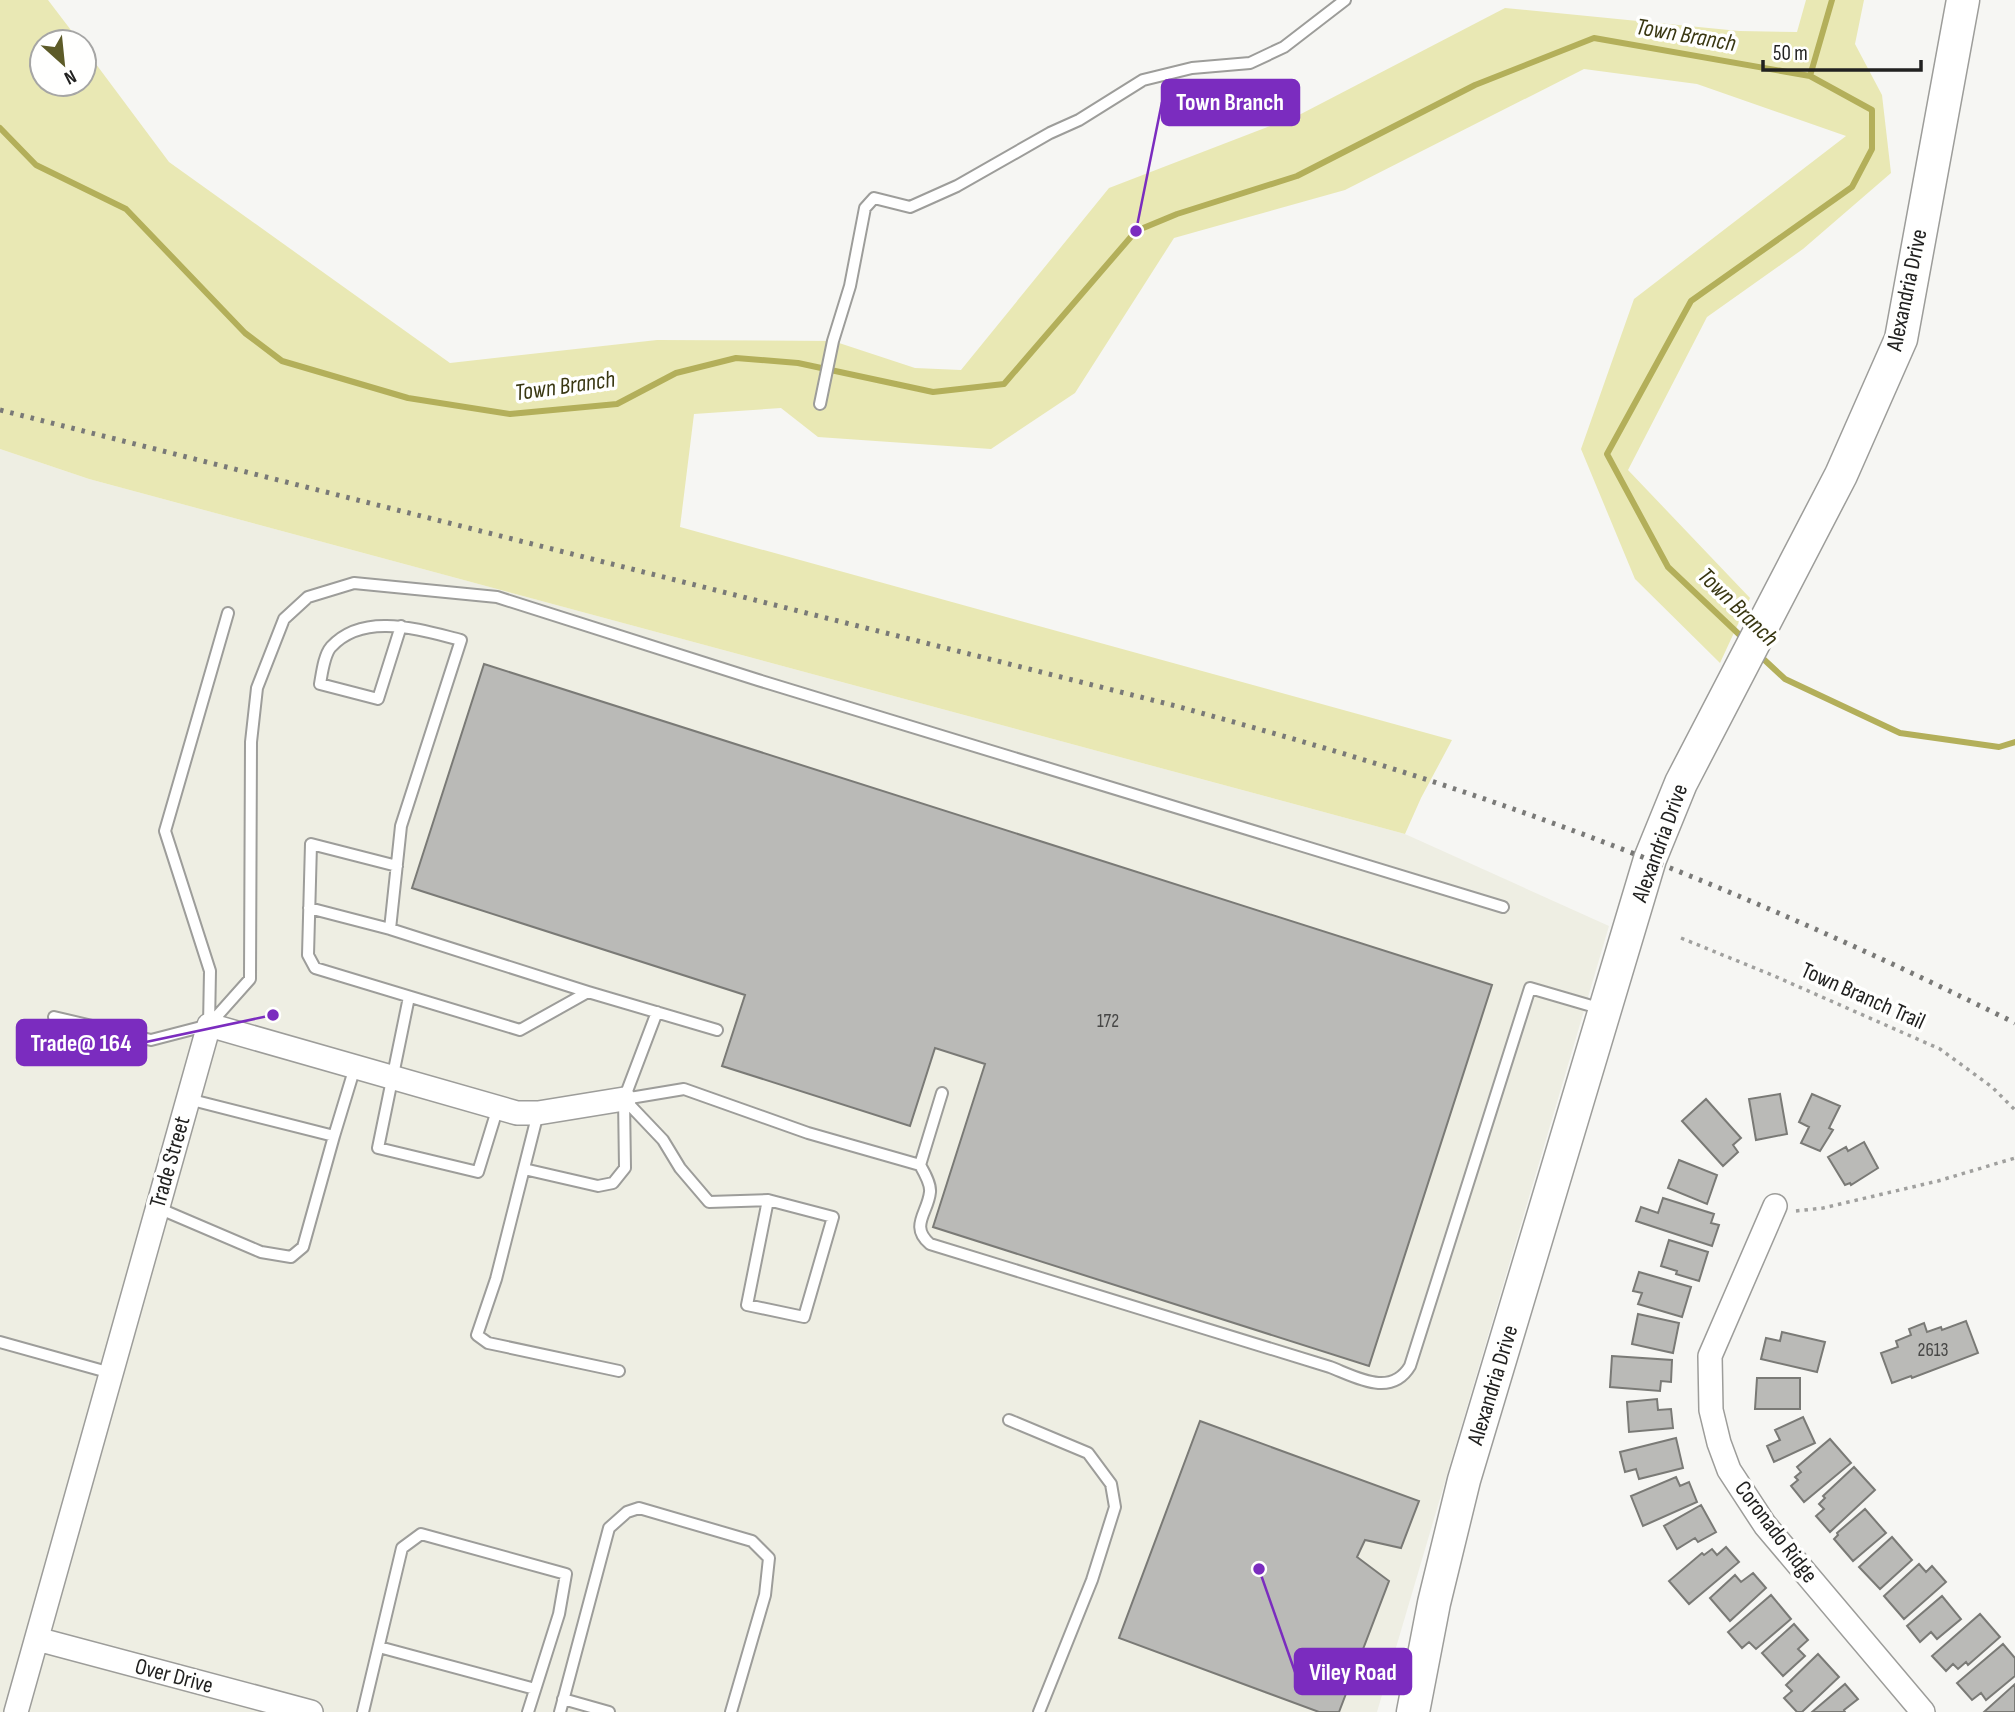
<svg xmlns="http://www.w3.org/2000/svg" width="2015" height="1712" font-family="'Sofia Sans Condensed',sans-serif">
	<style>
		.built { fill: #eeeee3 }
		.green { fill: #e9e8b4 }
		.lines { fill: none; stroke-linecap: round; stroke-linejoin: round }
		.stream { stroke: #b3af5a; stroke-width: 6 }
		.building { fill: #babab7; stroke: #7a7a76; stroke-width: 2 }
		.lane-casing { stroke: #9d9d9a; stroke-width: 14 }
		.street-casing { stroke: #9d9d9a; stroke-width: 26 }
		.secondary-casing { stroke: #9d9d9a; stroke-width: 35 }
		.path { stroke: #a0a09e; stroke-width: 3.5; stroke-dasharray: 3.5 5; stroke-linecap: butt }
		.lane { stroke: #fff; stroke-width: 10 }
		.street { stroke: #fff; stroke-width: 23 }
		.secondary { stroke: #fff; stroke-width: 32 }
		.rail { stroke: #797977; stroke-width: 5; stroke-dasharray: 3.5 7; stroke-linecap: butt }
		.labels { text-anchor: middle; dominant-baseline: central; stroke-width: 7; stroke-linejoin: round; paint-order: stroke }
		.number-label { font-size: 19px; fill: #474746 }
		.street-label { font-size: 23px; fill: #212120; stroke: #fffffe }
		.water-label { font-size: 24px; font-style: italic; fill: #393712; stroke: #fffffe }
		.leader { fill: none; stroke: #7b2cbf; stroke-width: 2.5 }
		.callout-dot { fill: #7b2cbf; stroke: #fffffe; stroke-width: 2.5 }
		.callout { fill: #7b2cbf; stroke: #7b2cbf; stroke-width: 2.5 }
		.callout-label { font-size: 24px; text-anchor: middle; font-weight: bold; fill: #fff }
	</style>
	<rect width="100%" height="100%" fill="#f6f6f3"/>
	<path class="built" d="M0,449L89,479L1405,834L1609,926L1377,1712H0Z"/>
	<path class="green" d="M0,0H48L80,42H42V84H84V48L169,162L450,363L657,340L833,341L915,368L961,370L1109,188L1299,115L1505,8L1739,31L1797,32L1806,0H1864L1855,44L1882,95L1891,173L1803,249L1707,317L1628,470L1750,598L1720,663L1635,579L1581,449L1634,299L1846,136L1697,84L1584,69L1345,190L1174,238L1075,393L991,449L818,437L781,408L694,414L680,527L1452,740L1421,798L1405,834L89,479L0,449Z"/>
	<g class="lines">
		<path class="stream" d="M1810,76L1832,0
			M0,128L36,165L126,209L245,333L282,361L408,398L510,414L617,404L676,373L736,358L798,363L933,392L1004,384L1136,231L1177,214L1297,176L1475,85L1594,38L1810,76L1872,110V149L1852,187L1691,301L1607,454L1668,567L1745,640
			M1757,653L1785,679L1900,733L1999,747L2015,742"/>
	</g>
	<path class="building" d="M484,664L1492,985L1369,1366L933,1227L985,1064L935,1048L910,1126L722,1066L745,995L412,888Z
		M1780,1094L1787,1134L1756,1140L1749,1099Z
		M1812,1094L1840,1106L1829,1128L1833,1130L1820,1151L1801,1143L1809,1127L1799,1122Z
		M1706,1099L1741,1138L1733,1145L1738,1152L1723,1166L1682,1121Z
		M1864,1142L1878,1168L1851,1185L1850,1183L1845,1185L1828,1157L1846,1147L1848,1151Z
		M1679,1160L1717,1175L1707,1204L1668,1188Z
		M1663,1198L1714,1214L1711,1223L1719,1225L1712,1246L1636,1221L1641,1207L1658,1213Z
		M1669,1240L1708,1252L1699,1281L1676,1274L1677,1271L1661,1266Z
		M1639,1272L1691,1287L1682,1317L1638,1304L1642,1293L1633,1291Z
		M1638,1314L1679,1323L1673,1353L1632,1344Z
		M1966,1321L1978,1353L1912,1378L1911,1376L1892,1383L1881,1353L1898,1347L1896,1341L1911,1335L1909,1329L1924,1323L1927,1332L1941,1327L1942,1330Z
		M1782,1332L1825,1342L1817,1372L1761,1359L1766,1338L1780,1341Z
		M1612,1356L1672,1360L1671,1382L1661,1381L1660,1391L1610,1387Z
		M1757,1378H1800V1409H1755Z
		M1657,1399L1658,1410L1671,1409L1673,1428L1629,1432L1627,1402Z
		M1803,1417L1815,1443L1774,1462L1767,1446L1780,1440L1775,1430Z
		M1200,1421L1419,1501L1401,1548L1365,1540L1357,1557L1389,1581L1339,1712H1319L1119,1638Z
		M1676,1438L1683,1468L1639,1479L1636,1469L1625,1472L1620,1452Z
		M1830,1439L1851,1463L1804,1502L1791,1486L1798,1480L1795,1477L1801,1472L1797,1467Z
		M1854,1467L1875,1490L1830,1532L1816,1516L1824,1509L1819,1504L1825,1498L1823,1496Z
		M1676,1477L1680,1486L1689,1482L1697,1502L1643,1526L1631,1496Z
		M1701,1505L1716,1532L1698,1542L1695,1538L1677,1549L1664,1526Z
		M1865,1509L1886,1533L1853,1561L1834,1539L1838,1535L1837,1533Z
		M1892,1537L1912,1560L1880,1589L1859,1567Z
		M1726,1547L1739,1562L1689,1604L1669,1581L1702,1553L1704,1555L1712,1549L1717,1555Z
		M1919,1564L1926,1572L1932,1566L1946,1582L1904,1619L1884,1596Z
		M1753,1573L1766,1588L1730,1621L1710,1598L1735,1575L1741,1582Z
		M1771,1595L1791,1619L1756,1649L1749,1642L1742,1648L1728,1632Z
		M1942,1596L1961,1619L1937,1639L1931,1632L1920,1642L1907,1626Z
		M1980,1614L2000,1637L1968,1665L1966,1662L1958,1669L1953,1664L1946,1671L1932,1656Z
		M1794,1624L1808,1640L1798,1649L1805,1656L1783,1676L1762,1653Z
		M2003,1644L2015,1658V1676L1986,1700L1981,1693L1972,1700L1957,1683Z
		M1818,1654L1839,1677L1802,1712H1797L1784,1698L1792,1691L1786,1685Z
		M1845,1684L1858,1699L1844,1710L1845,1712H1812Z
		M2015,1684V1712H1984Z"/>
	<g class="lines">
		<g class="lane-casing">
			<path id="lane" d="M820,404L833,341L850,286L865,208L874,198L910,207L957,186L1050,133L1079,120L1143,80L1192,68L1250,63L1284,47L1345,0
				M401,626L378,699L320,684C322,673 324,655 331,647C364,611 420,630 461,640L401,826L390,929L588,992L717,1030
				M397,866L311,844L308,955L315,968L520,1030L588,992
				M309,908L390,929
				M409,997L378,1148L478,1172L498,1107
				M54,1017L151,1040L209,1025L250,979L251,742L257,688L284,619L308,597L354,583L497,597L758,680L1503,907
				M209,1025L210,971L165,831L228,613
				M188,1099L334,1136L355,1067
				M624,1099L663,1140L680,1168L709,1202L768,1200L833,1217L804,1317L747,1305L768,1200
				M624,1099L684,1089L808,1133L920,1165L942,1093
				M538,1113L496,1279L477,1335L488,1343L619,1371
				M920,1165C924,1172 931,1184 930,1192C928,1213 909,1226 930,1244L1330,1367C1356,1377 1391,1398 1410,1366L1530,988L1602,1009
				M524,1169L598,1186L613,1183L625,1168L624,1099L657,1012
				M158,1208L261,1252L291,1257L303,1247L334,1136
				M0,1342L111,1373
				M1009,1420L1088,1453L1111,1484L1115,1507L1092,1580L1039,1712
				M379,1647L535,1689
				M563,1699L609,1712
				M363,1712L402,1548L421,1534L566,1574L559,1614L528,1712
				M560,1712L609,1528L627,1512L639,1508L752,1541L769,1558L765,1595L731,1712"/>
		</g>
		<g class="street-casing">
			<path id="street" d="M1775,1206L1710,1356L1711,1410L1719,1443L1729,1470L1765,1525L1923,1712
				M37,1639L311,1712
				M16,1712L209,1025L517,1113H538L624,1099"/>
		</g>
		<g class="secondary-casing">
			<path id="secondary" d="M1413,1712L1434,1603L1464,1480L1650,859L1681,783L1841,475L1901,339L1963,0"/>
		</g>
		<path class="path" d="M1681,938L1772,975L1940,1049L1992,1087L2015,1110
			M1796,1211L1823,1208L1938,1181L2015,1158"/>
		<use href="#lane" class="lane"/>
		<use href="#street" class="street"/>
		<use href="#secondary" class="secondary"/>
		<path class="rail" d="M0,410L1176,706C1270,732 1363,758 1455,789C1647,853 1834,933 2015,1023"/>
	</g>
	<g class="labels">
		<g class="number-label">
			<text x="1108" y="1021">172</text>
			<text x="1933" y="1350">2613</text>
		</g>
		<g class="street-label">
			<text transform="translate(1907 290) rotate(-78)">Alexandria Drive</text>
			<text transform="translate(1660 843) rotate(-70)">Alexandria Drive</text>
			<text transform="translate(1863 996) rotate(24)">Town Branch Trail</text>
			<text transform="translate(170 1162) rotate(-74)">Trade Street</text>
			<text transform="translate(1493 1385) rotate(-73)">Alexandria Drive</text>
			<text transform="translate(1776 1532) rotate(53)">Coronado Ridge</text>
			<text transform="translate(174 1676) rotate(15)">Over Drive</text>
		</g>
		<g class="water-label">
			<text transform="translate(1686 35) rotate(10)">Town Branch</text>
			<text transform="translate(565 386) rotate(-8)">Town Branch</text>
			<text transform="translate(1738 607) rotate(44)">Town Branch</text>
		</g>
	</g>
	<path class="leader" d="M1136 231L1162 102M273 1015L146 1042M1259 1569L1295 1672"/>
	<g class="callout-dot">
		<circle cx="1136" cy="231" r="7"/>
		<circle cx="273" cy="1015" r="7"/>
		<circle cx="1259" cy="1569" r="7"/>
	</g>
	<g class="callout">
		<rect x="1162" y="80" width="137" height="45" rx="7"/>
		<rect x="17" y="1020" width="129" height="45" rx="7"/>
		<rect x="1295" y="1649" width="116" height="45" rx="7"/>
	</g>
	<g class="callout-label">
		<text x="1230" y="110">Town Branch</text>
		<text x="81" y="1051">Trade@ 164</text>
		<text x="1353" y="1680">Viley Road</text>
	</g>
	<g transform="translate(63 63) rotate(153)"><circle r="33" fill="#fffffe" stroke="#a6a6a5" stroke-width="2"/>
	<path d="M0-5L12 26L0 18L-12 26Z" fill="#5d5b28"/>
	<text y="-10" font-size="19" font-weight="bold" text-anchor="middle" fill="#212120">N</text>
	</g>
	<path d="M1763 60v10h158v-10" fill="none" stroke="#212120" stroke-width="3.5"/>
	<text x="1773" y="60" font-size="21" fill="#212120" stroke="#fffffe" stroke-width="5" paint-order="stroke">50 m</text>
</svg>
